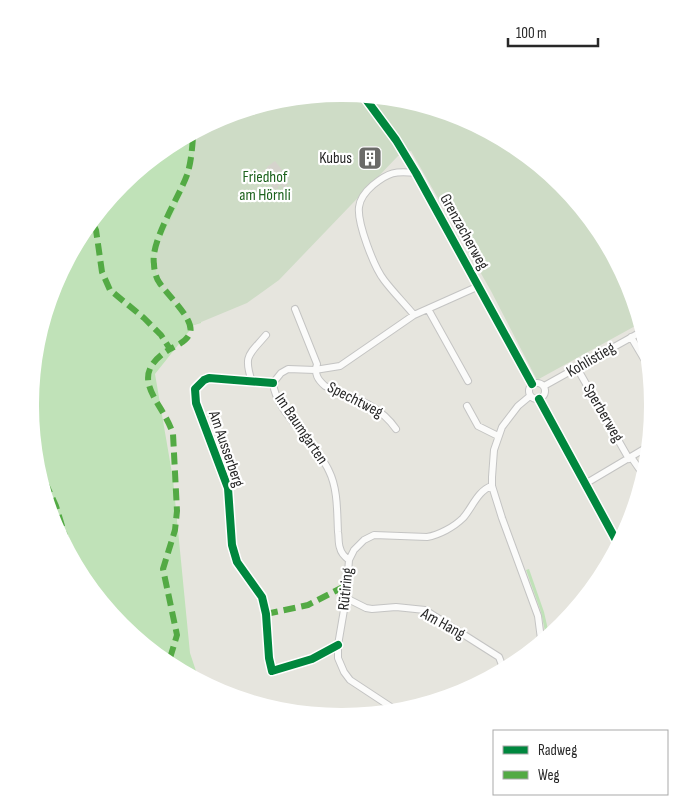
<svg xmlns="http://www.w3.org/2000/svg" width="683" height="810" font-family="'Sofia Sans Condensed',sans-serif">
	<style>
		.green { fill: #c0e2b8 }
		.cemetery { fill: #cedcc6 }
		.plaza { fill: #d5d3cc }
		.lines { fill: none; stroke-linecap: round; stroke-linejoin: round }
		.minor-casing { stroke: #c4c4c3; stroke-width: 8 }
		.minor { stroke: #fbfbfa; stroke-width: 6 }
		.quiet { stroke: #53aa44; stroke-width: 6; stroke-dasharray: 12 6; stroke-linecap: butt }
		.cycleway-casing { stroke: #fff; stroke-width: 11 }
		.cycleway { stroke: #00873e; stroke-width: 8 }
		.labels { text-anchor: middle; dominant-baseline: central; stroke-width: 4.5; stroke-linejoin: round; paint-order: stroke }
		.poi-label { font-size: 16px; fill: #282828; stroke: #fff; text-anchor: end }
		.park-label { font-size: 16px; fill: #1c621d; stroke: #fff }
		.street-label { font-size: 16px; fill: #282828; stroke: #fff }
	</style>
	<rect width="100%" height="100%" fill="#e6e5de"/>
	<path class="green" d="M218,120L201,323L194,325L155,374L173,479L190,653L198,677L121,625L54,524L30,405L54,286L121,185Z
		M529,569L544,612L549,634L546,636L541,612L526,570Z"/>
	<path class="cemetery" d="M342,94L461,117L562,185L629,286L637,325L537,380L491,291L411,151L398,156L279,280L247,303L194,325C183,312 162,292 157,277C155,268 156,258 157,249C170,218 200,170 193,137L223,117Z"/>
	<path class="plaza" d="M275,161L289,179L286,181L288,184L283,188L281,185L278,186V189L272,188V185L270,183L268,185L265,180L267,178L265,175H262V170H266L267,167Z"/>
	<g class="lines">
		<g class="minor-casing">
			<path id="minor" d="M295,309L317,364C314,374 318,380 325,386C352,397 379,404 396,429
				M428,309L468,381
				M414,315C404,303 393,292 384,280C374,267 357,223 359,207C360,198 366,191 373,185C389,172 395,171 416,173L532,384
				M631,337L644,359
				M577,368L629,459
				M252,382C243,355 249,355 266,335
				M529 391a8 8 0 1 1 16 0a8 8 0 1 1-16 0Z
				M273,383L209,378L204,380L195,389L196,403L228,488L232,545L237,562L262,597L266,614L269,658L272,671L312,659L338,645
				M273,383L281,373L288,369L315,370L340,366L414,315L479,286
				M273,383C276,413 316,442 329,471C338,489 337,513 338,532C339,537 338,543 340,548C341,553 345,557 349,560
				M544,386L639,333
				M530,396L518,406L502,427L494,450L492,477V486L502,518L538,616L541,639
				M539,399L617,542
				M467,406L478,426L498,436
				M631,457L640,470
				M585,484L644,449
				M346,598L366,608L372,609L396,607L425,610L499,657L502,665
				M391,707L350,680L344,672L338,658V645L346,598L349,560L354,550L364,540L374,535L427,537C439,535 454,527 463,518C472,508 478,490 492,486"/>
		</g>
		<use href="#minor" class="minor"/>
		<path class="quiet" d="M94,226L96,230L102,272L110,290L144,318L161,335L170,349C178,345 187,341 190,333C195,319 166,294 159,282C156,278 154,270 154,264C150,242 179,197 187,175C191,163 192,150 193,137
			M45,482L56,506L68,546
			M266,614L308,605L347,585
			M170,658L177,635L163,569L175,530L177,511L173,434C163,401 124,377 170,349"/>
		<g class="cycleway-casing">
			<path id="cycleway" d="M365,98L396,140L416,173L532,384
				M273,383L209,378L204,380L195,389L196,403L228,488L232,545L237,562L262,597L266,614L269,658L272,671L312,659L338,645
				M539,399L617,542"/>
		</g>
		<use href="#cycleway" class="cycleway"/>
	</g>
	<defs>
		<g id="building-square" transform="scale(1.25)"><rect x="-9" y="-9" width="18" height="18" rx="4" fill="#6a6a68" stroke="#fff"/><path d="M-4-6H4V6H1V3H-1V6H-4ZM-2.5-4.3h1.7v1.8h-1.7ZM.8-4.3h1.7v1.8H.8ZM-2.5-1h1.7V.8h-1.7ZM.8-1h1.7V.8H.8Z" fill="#fff"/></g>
	</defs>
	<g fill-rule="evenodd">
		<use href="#building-square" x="370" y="158"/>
	</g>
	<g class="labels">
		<g class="poi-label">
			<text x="352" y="158">Kubus</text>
		</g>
		<g class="park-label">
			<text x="265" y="177">Friedhof<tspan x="265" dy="18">am Hörnli</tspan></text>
		</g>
		<g class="street-label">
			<text transform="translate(464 232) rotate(61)">Grenzacherweg</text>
			<text transform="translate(591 360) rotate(-30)">Kohlistieg</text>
			<text transform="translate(355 400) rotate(27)">Spechtweg</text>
			<text transform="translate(603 413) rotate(60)">Sperberweg</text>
			<text transform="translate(301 429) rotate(56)">Im Baumgarten</text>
			<text transform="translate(226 449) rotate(71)">Am Ausserberg</text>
			<text transform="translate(346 589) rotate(-84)">Rütiring</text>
			<text transform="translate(443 624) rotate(29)">Am Hang</text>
		</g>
	</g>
	<path d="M0 0H683V810H0ZM341 102H342A302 302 0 0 1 644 404V406A302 302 0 0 1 342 708H341A302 302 0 0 1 39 406V404A302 302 0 0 1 341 102Z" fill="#fff" fill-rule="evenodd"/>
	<rect x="493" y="730" width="175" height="65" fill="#ffffff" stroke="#a9a9a9"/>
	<rect x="503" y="746" width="25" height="8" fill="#00873e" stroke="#a9a9a9"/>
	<text x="538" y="755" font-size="15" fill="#282828">Radweg</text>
	<rect x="503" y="771" width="25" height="8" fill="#53aa44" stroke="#a9a9a9"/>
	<text x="538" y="780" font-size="15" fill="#282828">Weg</text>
	<path d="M508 38v8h90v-8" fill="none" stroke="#282828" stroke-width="2.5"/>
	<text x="516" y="38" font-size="15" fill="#282828" stroke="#ffffff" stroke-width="4" paint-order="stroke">100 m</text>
</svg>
